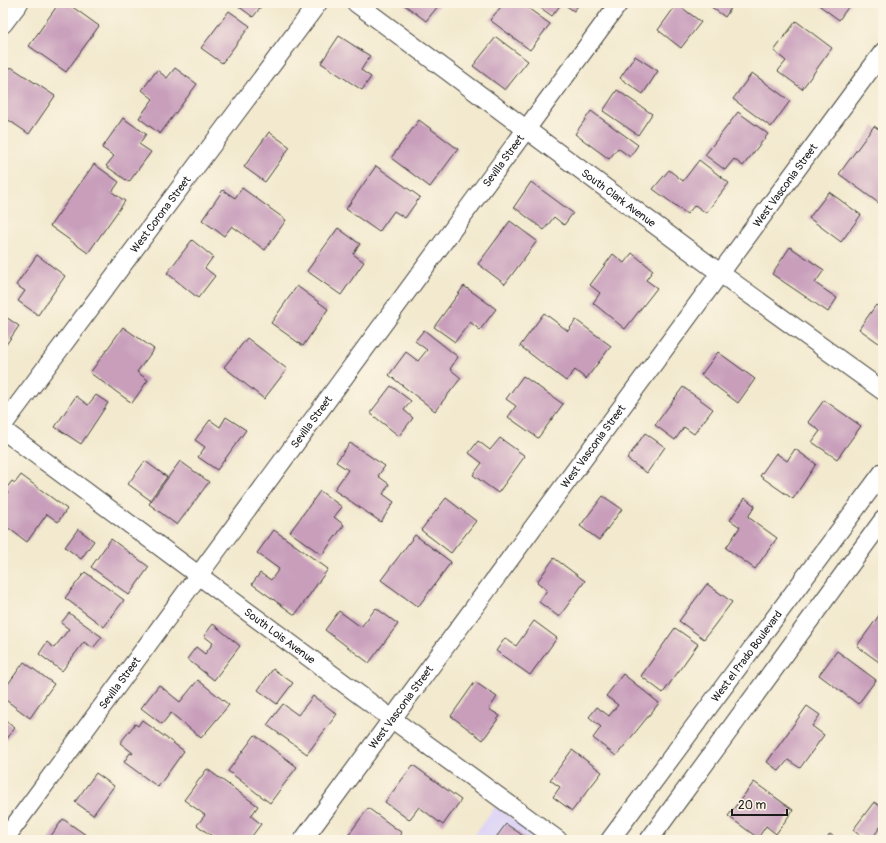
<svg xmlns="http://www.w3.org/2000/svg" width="886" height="843" font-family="Pangolin,sans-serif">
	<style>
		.built { fill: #ded5f5 }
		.building { fill: #c89ebb }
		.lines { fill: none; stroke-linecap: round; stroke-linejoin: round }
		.minor-casing { stroke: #3c3b37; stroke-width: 20 }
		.minor { stroke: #fff; stroke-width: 18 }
		.labels { text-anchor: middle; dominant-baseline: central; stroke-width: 4; stroke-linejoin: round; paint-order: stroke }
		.street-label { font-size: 11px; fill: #1c1c1c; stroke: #fcf5e5 }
	</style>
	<rect width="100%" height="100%" fill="#fcf5e5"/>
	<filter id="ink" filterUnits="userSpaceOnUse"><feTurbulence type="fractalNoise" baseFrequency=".025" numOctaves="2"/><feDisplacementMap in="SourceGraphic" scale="8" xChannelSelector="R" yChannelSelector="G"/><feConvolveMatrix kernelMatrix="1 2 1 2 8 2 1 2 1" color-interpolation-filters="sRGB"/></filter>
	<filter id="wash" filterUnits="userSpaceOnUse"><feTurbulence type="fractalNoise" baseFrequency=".012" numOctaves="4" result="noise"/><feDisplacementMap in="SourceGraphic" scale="16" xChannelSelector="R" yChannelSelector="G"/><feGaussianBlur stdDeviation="0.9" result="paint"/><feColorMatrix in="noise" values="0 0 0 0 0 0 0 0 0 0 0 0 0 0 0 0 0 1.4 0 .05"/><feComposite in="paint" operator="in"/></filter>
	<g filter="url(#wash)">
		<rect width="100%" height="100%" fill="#f2e9ce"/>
		<path class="built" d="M495,806L542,840H471Z"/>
		<g id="blocks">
			<path class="building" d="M59,3H67L99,26L66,72L29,46Z
				M234,3H264L253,17Z
				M402,3H437L439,5L426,21Z
				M504,3H521L550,24L530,50L490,20Z
				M534,3H562L552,16Z
				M562,3H580L574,11Z
				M706,3H734L725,17Z
				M822,3H851L839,20L820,6Z
				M677,4L701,22L681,48L658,30Z
				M229,11L250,26L222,63L201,48Z
				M796,21L832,48L802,89L778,71L786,61L774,51Z
				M339,36L370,56L361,70L371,77L362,90L321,63Z
				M496,37L528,61L505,90L473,66Z
				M635,56L658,71L643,94L620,78Z
				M11,67L55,96L29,134L7,119L3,126V78Z
				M175,68L197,84L160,134L139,118L153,99L142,90L157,70L167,78Z
				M752,73L790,101L771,127L733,99Z
				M617,90L652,114L638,135L603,111Z
				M591,111L638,145L630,157L618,148L609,159L575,134Z
				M738,112L768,134L743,166L734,159L725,170L705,155Z
				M123,118L146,134L139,144L151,152L129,182L106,166L114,156L102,148Z
				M419,120L458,149L430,187L391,158Z
				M874,126L883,132V199L880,204L839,174Z
				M269,132L290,147L265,182L244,167Z
				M699,160L729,183L706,213L695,205L687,214L653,189L669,170L683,181Z
				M94,164L119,182L112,192L125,201L88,253L50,226Z
				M376,166L420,197L405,218L394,211L379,232L346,209Z
				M531,182L573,213L564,225L554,217L544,230L514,207Z
				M242,188L286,220L265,250L232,226L224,236L202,220L223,190L235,198Z
				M829,192L861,215L841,242L809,218Z
				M510,221L537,241L505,284L478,264Z
				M338,228L360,244L353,254L364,262L341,295L307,271Z
				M192,240L213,257L205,268L215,276L198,298L167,273Z
				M790,247L824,270L815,283L837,298L828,312L772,274Z
				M632,253L653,270L646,280L657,288L625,329L593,303L600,293L590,285L613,254L624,263Z
				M37,255L65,276L38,315L18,301L25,291L16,285Z
				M297,286L328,309L303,346L271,323Z
				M464,286L496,309L480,330L470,322L455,342L434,327Z
				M876,305L883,310V346L859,329Z
				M544,313L568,331L576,320L611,346L586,379L575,370L566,381L520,346Z
				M3,315L19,326L3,349Z
				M123,327L154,349L137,372L148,380L132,403L90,373Z
				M424,330L458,357L450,369L461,378L435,411L389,375L406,352L418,361L427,350L415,341Z
				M247,338L287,369L264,399L224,367Z
				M718,352L755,379L738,403L701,375Z
				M523,376L563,404L538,438L508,417L516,406L506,399Z
				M391,386L411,401L404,410L413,418L399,436L370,413Z
				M683,387L713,409L694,434L684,427L675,440L655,425Z
				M96,395L108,403L81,444L55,427L76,396L88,405Z
				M824,400L861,426L837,459L812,442L820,431L808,422Z
				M226,417L246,430L217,470L198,457L205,447L195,440L210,420L220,427Z
				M645,433L665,447L647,473L627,459Z
				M500,438L525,456L498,493L473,475L482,463L469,453L478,441L490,450Z
				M350,443L385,466L378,476L389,484L383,494L394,502L381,522L334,490L348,470L336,462Z
				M795,449L816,464L793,499L760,476L776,453L787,461Z
				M145,461L167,477L150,500L128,484Z
				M180,461L209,482L177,525L149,504Z
				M21,475L67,509L58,522L47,514L27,542L3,524V499L8,492L5,490L12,481L15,483Z
				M320,491L342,507L334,517L344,525L322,555L290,532Z
				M603,496L622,509L599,540L580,526Z
				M446,498L476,521L451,553L421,530Z
				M745,498L755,506L748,517L777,538L755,569L726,548L740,527L730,520Z
				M78,529L94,541L81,559L65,547Z
				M274,530L328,569L295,615L252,584L260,573L271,580L279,569L257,553Z
				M415,535L451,562L418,607L381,580Z
				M111,539L149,567L129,595L91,567Z
				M554,558L585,581L559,617L539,602L547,590L537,582Z
				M85,572L124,600L104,627L65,598Z
				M707,584L732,602L704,639L679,621Z
				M376,608L398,624L369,663L325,630L339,611L361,627Z
				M883,610V665L857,646Z
				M69,613L102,637L93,648L84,642L62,671L39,654L47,642L54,648L69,629L61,623Z
				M534,621L557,638L530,675L496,651L505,638L516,646Z
				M213,624L240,646L214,680L187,659L196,647L205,654L213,643L204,636Z
				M675,628L698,644L663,693L641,676Z
				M837,651L876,680L858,704L819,675Z
				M24,662L54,684L30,718L3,698V691Z
				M273,669L293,683L277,704L258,690Z
				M623,674L659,703L616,756L593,738L601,727L589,717L597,707L609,716L618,705L606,696Z
				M198,680L229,705L201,738L171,713L162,724L141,708L159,685L180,702Z
				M475,682L497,697L489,709L500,716L483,740L451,716Z
				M313,696L337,714L307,754L267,725L283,704L298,715Z
				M807,706L820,715L812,726L824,735L800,768L788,760L779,771L767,762Z
				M3,719L15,728L3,744Z
				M142,720L184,751L158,787L124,762L130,753L132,754L133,753L120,743L135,724L138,726Z
				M255,735L297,767L270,803L228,771Z
				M572,750L602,772L572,811L553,797L560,787L550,780Z
				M413,765L461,800L443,825L419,807L409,820L385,802Z
				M207,769L258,806L251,816L261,824L249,840H217L197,825L205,815L184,800Z
				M96,773L114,786L93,815L75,802Z
				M754,782L793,810L776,834L766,826L758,838L728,816Z
				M874,802L883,808V823L871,840H866L853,830Z
				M368,808L402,833L397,840H345Z
				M63,819L93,840H48Z
				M506,824L518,832L528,840H494Z
				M830,834L838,840H826Z"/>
		</g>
	</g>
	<g filter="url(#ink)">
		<use href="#blocks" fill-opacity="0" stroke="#3c3b37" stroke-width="1"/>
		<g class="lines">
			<g class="minor-casing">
				<g id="minor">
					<path id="s1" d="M356,3L720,273L883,391"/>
					<path d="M3,24L19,3"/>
					<path id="s2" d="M3,425L318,3"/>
					<path id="s3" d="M3,430L392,719L558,840"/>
					<path id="s4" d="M4,840L619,3"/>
					<path id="s5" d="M303,840L883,52"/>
					<path id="s6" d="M610,840L883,472"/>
					<path d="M649,840L883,520"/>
				</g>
			</g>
			<use href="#minor" class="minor"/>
		</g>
	</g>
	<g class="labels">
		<g class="street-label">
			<text stroke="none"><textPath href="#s4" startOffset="843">Sevilla Street</textPath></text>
			<text stroke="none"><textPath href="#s5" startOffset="813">West Vasconia Street</textPath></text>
			<text stroke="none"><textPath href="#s1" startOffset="327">South Clark Avenue</textPath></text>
			<text stroke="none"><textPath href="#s2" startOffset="263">West Corona Street</textPath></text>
			<text stroke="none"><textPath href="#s4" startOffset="519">Sevilla Street</textPath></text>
			<text stroke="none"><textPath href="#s5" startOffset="489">West Vasconia Street</textPath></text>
			<text stroke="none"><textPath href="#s3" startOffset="345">South Lois Avenue</textPath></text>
			<text stroke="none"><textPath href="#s6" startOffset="229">West el Prado Boulevard</textPath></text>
			<text stroke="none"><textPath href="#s4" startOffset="195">Sevilla Street</textPath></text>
			<text stroke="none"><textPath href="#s5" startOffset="165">West Vasconia Street</textPath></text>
		</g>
	</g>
	<rect width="886" height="843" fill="none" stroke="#fcf5e5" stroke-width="16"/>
	<path d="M732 809v6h55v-6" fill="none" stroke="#1c1c1c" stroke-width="2"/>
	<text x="738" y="809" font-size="12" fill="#1c1c1c" stroke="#fcf5e5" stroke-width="3" paint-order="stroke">20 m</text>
</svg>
